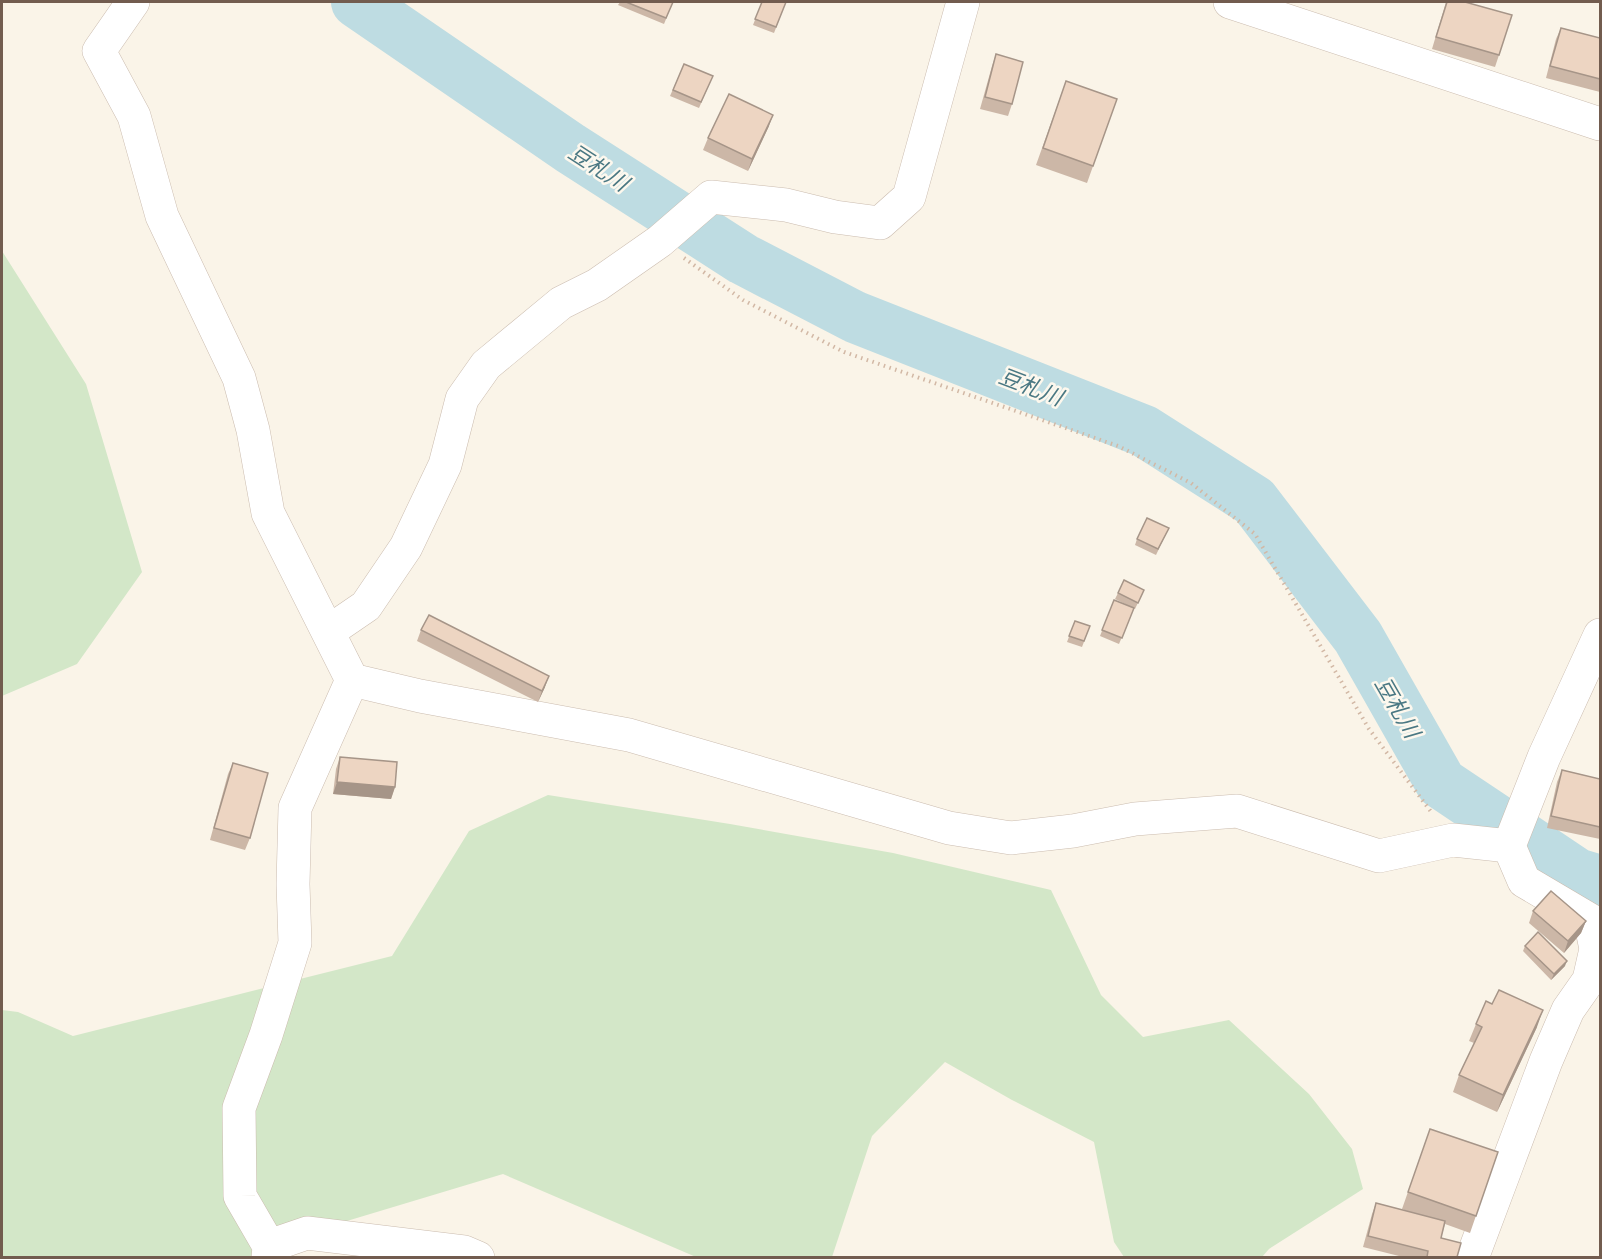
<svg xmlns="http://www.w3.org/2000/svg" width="1602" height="1259" font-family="Commissioner,'Noto Sans JP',sans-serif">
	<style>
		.green { fill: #d3e7c8 }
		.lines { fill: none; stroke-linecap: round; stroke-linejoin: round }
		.river { stroke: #bedce2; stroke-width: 52 }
		.street-casing { stroke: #cbbcaf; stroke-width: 34 }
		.path { stroke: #d2b8a5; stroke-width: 4; stroke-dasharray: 1.5 4.5; stroke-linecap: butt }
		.street { stroke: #fff; stroke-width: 33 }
		.wall { fill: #ccb7a7 }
		.shaded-wall { fill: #a69588 }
		.building { fill: #edd5c2; stroke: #a69588; stroke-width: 1.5 }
		.labels { text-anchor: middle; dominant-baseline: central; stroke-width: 5; stroke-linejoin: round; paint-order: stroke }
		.water-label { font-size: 22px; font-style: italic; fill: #4a7883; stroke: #fdf8ee }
	</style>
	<rect width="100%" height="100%" fill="#faf4e8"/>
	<path class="green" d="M2,251L86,384L142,572L77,664L2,696Z
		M548,795L730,824L893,853L1051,890L1101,995L1143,1037L1229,1020L1309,1094L1352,1149L1363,1189L1269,1249L1262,1257H1124L1114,1242L1094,1142L1012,1100L945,1062L872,1136L832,1257H696L503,1174L307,1233L284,1257H2V1010L18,1012L73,1036L392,956L469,831Z"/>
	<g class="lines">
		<path class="river" d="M357,2L570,148L743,259L855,317L1144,431L1254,501L1358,637L1441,783L1577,874L1600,881"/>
		<g class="street-casing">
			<path id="street" d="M133,2L99,51L134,116L162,216L239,378L253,430L268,513L352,680
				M1230,2L1600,124
				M328,632L366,606L406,547L445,465L462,399L486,365L561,303L597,285L660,241L711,197L786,205L835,217L880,223L909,197L963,2
				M352,680L420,696L629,735L949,828L1011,838L1073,831L1135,819L1237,811L1379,856L1453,840L1509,846
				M269,1246L307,1233L464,1252L478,1258
				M268,1258L269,1246L240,1196L239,1108L266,1035L295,943L293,884L295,808L352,680
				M1472,1258L1546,1061L1568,1010L1589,980L1596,949L1590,920L1524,881L1509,846L1544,757L1600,635"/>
		</g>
		<path class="path" d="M684,258L743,300L844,352L1118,446L1191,483L1255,534L1369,729L1432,813"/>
		<use href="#street" class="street"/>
	</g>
	<path class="wall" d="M620,2H673L664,24L618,5Z
		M762,2H786L774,33L753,25Z
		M1446,2L1499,55L1495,67L1432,49Z
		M1561,28L1600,38V92L1546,78L1556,39Z
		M996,54L1012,104L1008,116L980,109L992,66Z
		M684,64L713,76L699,108L670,96Z
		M1066,81L1117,99L1087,183L1036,165Z
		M769,126L748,171L703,150L708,138Z
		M1169,528L1156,555L1135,545L1137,539Z
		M1144,590L1135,609L1115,599L1118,593Z
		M1114,600L1134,608L1119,644L1100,636Z
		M1075,621L1090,626L1082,647L1067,642Z
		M421,630L545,687L538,702L417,641Z
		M340,757L395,787L391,799L333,794L336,769Z
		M233,763L250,838L245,850L210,840L228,774Z
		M1562,770L1600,779V839L1547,828L1557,782Z
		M1533,911L1586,921L1581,933L1564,953L1529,923Z
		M1525,946L1565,966L1551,980L1523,951Z
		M1492,1004L1537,1027L1497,1112L1453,1092L1459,1075L1474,1043L1469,1041L1476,1024Z
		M1430,1129L1498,1152L1470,1233L1445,1224L1441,1238L1457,1257H1403L1363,1247L1372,1214L1376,1203L1407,1211L1402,1209Z"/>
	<path class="shaded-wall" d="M773,115L769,126L748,171L752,159Z
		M549,676L545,687L538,702L542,691Z
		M337,782L395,787L391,799L333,794Z
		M1586,921L1581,933L1564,953L1568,941Z
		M1567,961L1565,966L1551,980L1554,974Z
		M1543,1010L1537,1027L1497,1112L1503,1095Z"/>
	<path class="building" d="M626,2H673L666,18Z
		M762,2H786L776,27L755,19Z
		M1447,2H1465L1512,15L1499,55L1436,37Z
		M1561,28L1600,38V79L1550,66Z
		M996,54L1023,62L1012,104L985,97Z
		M684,64L713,76L701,102L673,90Z
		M1066,81L1117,99L1093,166L1043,148Z
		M729,94L773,115L752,159L708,138Z
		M1147,518L1169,528L1158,549L1137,539Z
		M1124,580L1144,590L1138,603L1118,593Z
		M1114,600L1134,608L1122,638L1102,630Z
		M429,615L549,676L542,691L421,630Z
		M1075,621L1090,626L1084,641L1069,636Z
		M340,757L397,762L395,787L337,782Z
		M233,763L268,773L250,838L214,828Z
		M1562,770L1600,779V827L1551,816Z
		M1551,891L1586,921L1568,941L1533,911Z
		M1538,932L1567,961L1554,974L1525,946Z
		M1499,990L1543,1010L1503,1095L1459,1075L1482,1027L1476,1024L1486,1001L1492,1004Z
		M1430,1129L1498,1152L1476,1216L1408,1192Z
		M1376,1203L1445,1221L1441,1238L1461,1243L1457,1257H1427L1428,1251L1368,1236Z"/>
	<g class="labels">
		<g class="water-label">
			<text transform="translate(599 167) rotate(33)">豆札川</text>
			<text transform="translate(1031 386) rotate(21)">豆札川</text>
			<text transform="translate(1398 707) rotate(60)">豆札川</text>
		</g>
	</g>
	<rect width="1602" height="1259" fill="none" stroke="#725c4f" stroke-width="6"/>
</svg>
